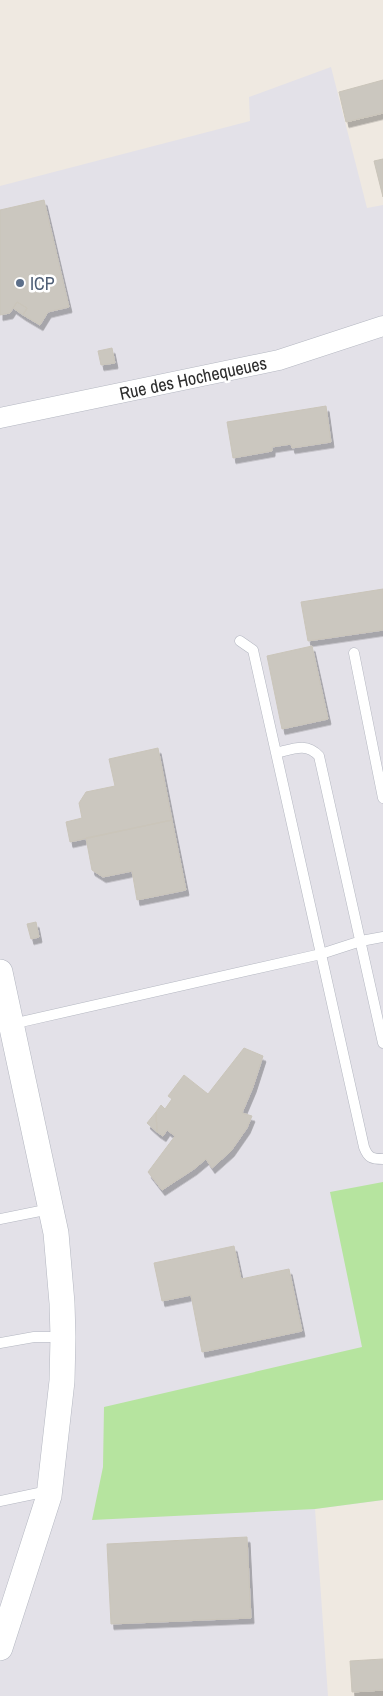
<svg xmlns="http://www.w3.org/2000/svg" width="383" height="1696" font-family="'Archivo Narrow',sans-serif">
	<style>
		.industrial { fill: #e3e1e8 }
		.green { fill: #b6e49f }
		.building { fill: #cbc7bf; stroke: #cac5ba; filter: url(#shadow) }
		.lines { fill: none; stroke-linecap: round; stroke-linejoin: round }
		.service-casing { stroke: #b4b7c1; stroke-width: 11 }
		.minor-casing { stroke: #b4b7c1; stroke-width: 21 }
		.tertiary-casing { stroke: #b4b7c1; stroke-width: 26 }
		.service { stroke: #fff; stroke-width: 10 }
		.minor { stroke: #fff; stroke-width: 20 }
		.tertiary { stroke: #fff; stroke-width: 25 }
		.service-dot { fill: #5c6f8a; stroke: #fff; stroke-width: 2 }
		.labels { text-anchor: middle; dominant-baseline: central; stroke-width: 5; stroke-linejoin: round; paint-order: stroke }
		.service-label { font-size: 18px; fill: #4e5e75; stroke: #fff; text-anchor: start }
		.street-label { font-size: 18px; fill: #2e2e2e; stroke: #fff }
	</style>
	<defs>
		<filter id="shadow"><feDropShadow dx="3" dy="5.5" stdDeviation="0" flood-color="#0004"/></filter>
	</defs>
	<rect width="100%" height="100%" fill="#efe9e1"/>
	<path class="industrial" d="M331,67L367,208L383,205V1500L315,1509L328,1696H0V186L250,121L249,97Z"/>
	<path class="green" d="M383,1182V1500L315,1509L92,1520L103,1467L104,1407L362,1347L330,1192Z"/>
	<path class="building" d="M383,80V113L346,122L339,92Z
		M383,159V197L374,161Z
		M44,200L69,307L48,312L40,325L23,315L27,308L17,302L10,313L0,315V210Z
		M17,302L27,308L23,315L13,308Z
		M112,348L115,363L101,365L98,351Z
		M326,406L331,442L292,448L291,444L272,447V451L233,458L227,422Z
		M383,589V630L308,641L301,602Z
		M312,646L328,719L282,729L267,656Z
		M158,748L172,820L70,842L66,822L82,818L79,803L86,792L115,786L109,759Z
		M172,820L186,890L137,900L132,871L103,877L92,870L86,838Z
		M36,922L39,937L31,939L27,924Z
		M244,1048L263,1056L253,1087L242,1113L252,1116L247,1128L231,1151L212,1168L206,1159L194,1169L162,1190L148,1172L175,1136L167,1130L163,1136L157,1132L156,1112L161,1105L165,1109L172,1099L168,1096L184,1075L208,1094Z
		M156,1112L157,1132L147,1123Z
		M234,1246L241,1279L289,1269L302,1331L202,1352L191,1295L162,1301L154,1263Z
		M247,1537L251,1618L111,1624L107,1544Z
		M383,1659V1690L352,1692L350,1661Z"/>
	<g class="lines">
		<g class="service-casing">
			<path id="service" d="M354,653L383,798
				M276,753C293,749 306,742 319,756L383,1043
				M383,937L361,941L321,954L364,1147C368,1158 372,1159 383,1159
				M12,1024L321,954L253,650L240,641
				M0,1219L50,1209
				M0,1343L34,1337H63
				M0,1501L48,1491"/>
		</g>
		<g class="minor-casing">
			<path id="minor" d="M0,418L279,360L383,326"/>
		</g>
		<g class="tertiary-casing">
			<path id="tertiary" d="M0,972L56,1233L62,1303L63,1337L62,1381L49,1496L0,1648"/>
		</g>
		<use href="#service" class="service"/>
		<use href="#minor" class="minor"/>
		<use href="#tertiary" class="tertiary"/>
	</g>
	<circle class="service-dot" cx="20" cy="283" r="5"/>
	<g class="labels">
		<g class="service-label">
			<text x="30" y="283">ICP</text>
		</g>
		<g class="street-label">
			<text transform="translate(193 378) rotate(-12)">Rue des Hochequeues</text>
		</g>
	</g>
</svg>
